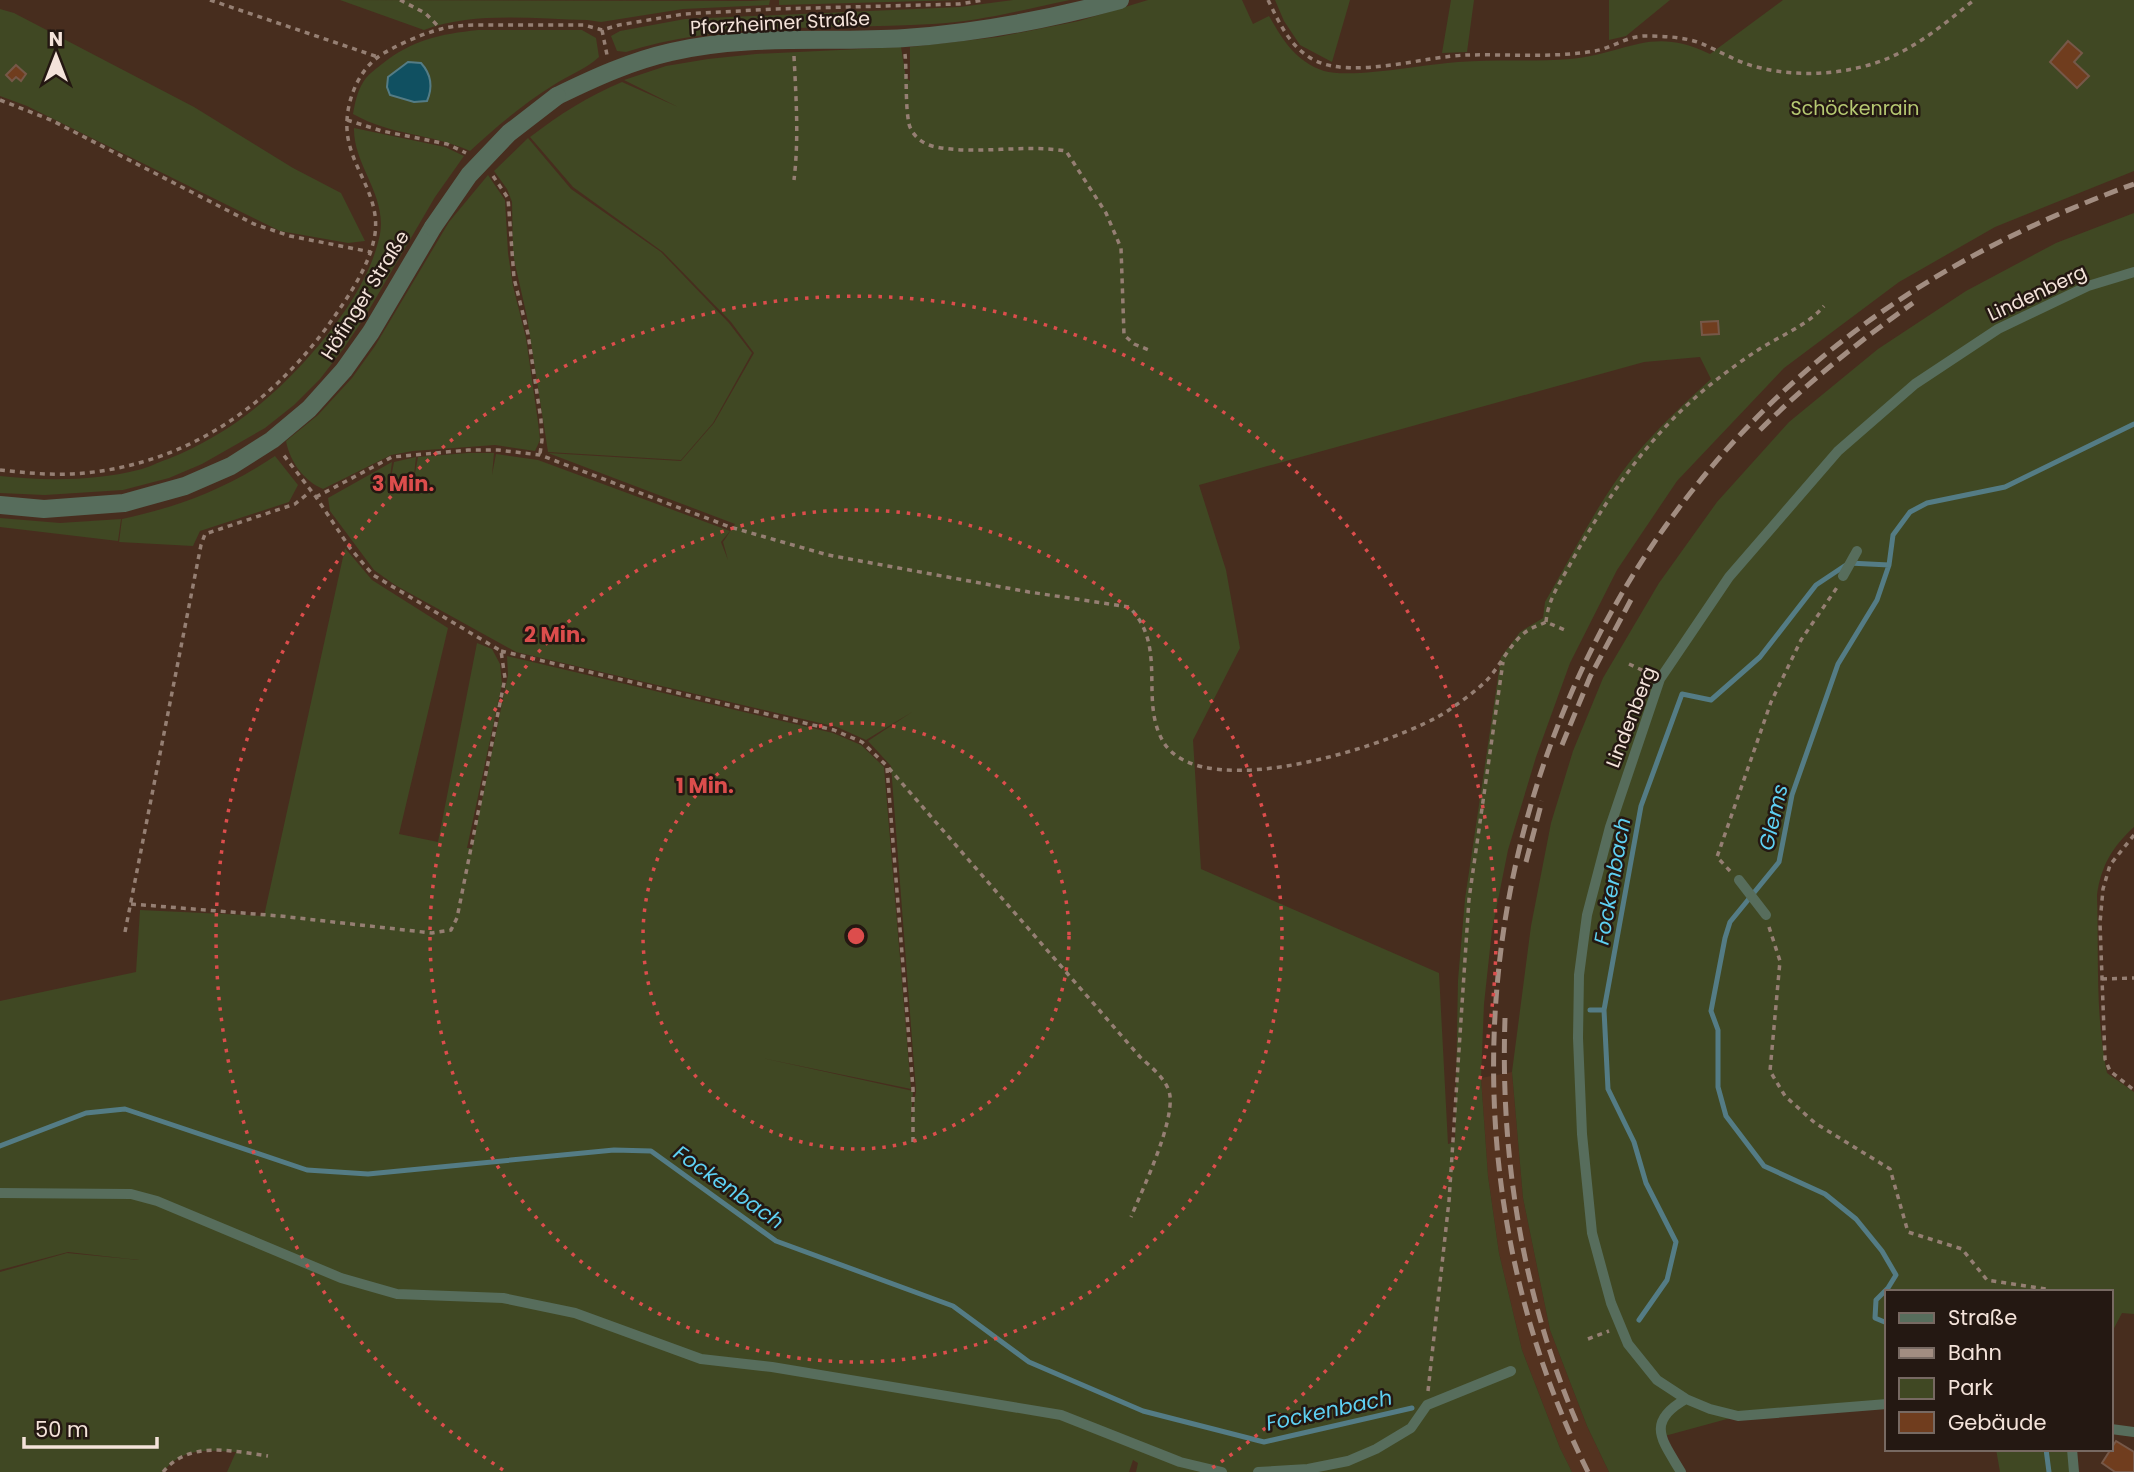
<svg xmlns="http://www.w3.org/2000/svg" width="2134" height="1472" font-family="Poppins,sans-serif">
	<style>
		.built { fill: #543320 }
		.green { fill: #404823; fill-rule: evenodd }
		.water { fill: #105061; stroke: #547c85; stroke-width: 2 }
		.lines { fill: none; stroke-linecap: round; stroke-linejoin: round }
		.stream { stroke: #547c85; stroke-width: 5 }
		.building { fill: #703d1e; stroke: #765848; stroke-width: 2 }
		.path { stroke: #957f73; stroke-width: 3.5; stroke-dasharray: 5 5; stroke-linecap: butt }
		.service { stroke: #576d5c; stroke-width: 10 }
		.tertiary { stroke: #576d5c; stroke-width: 18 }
		.rail { stroke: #a28d81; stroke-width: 5; stroke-dasharray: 14 7; stroke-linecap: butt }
		.tertiary-bridge { stroke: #576d5c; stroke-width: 18 }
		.ring { fill: none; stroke: #dc4d4c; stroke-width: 3.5; stroke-dasharray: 3.5 7 }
		.labels { text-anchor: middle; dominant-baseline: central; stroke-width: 5; stroke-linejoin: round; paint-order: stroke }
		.street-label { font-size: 19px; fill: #f4e3da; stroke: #241812 }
		.park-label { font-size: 19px; fill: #b6c972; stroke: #241812 }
		.water-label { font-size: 21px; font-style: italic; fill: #5ed0f2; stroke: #241812 }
		.centre { fill: #dc4d4c; stroke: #241812; stroke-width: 3.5 }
		.ring-label { font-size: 21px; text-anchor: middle; font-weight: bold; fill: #dc4d4c; stroke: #241812; stroke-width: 5; stroke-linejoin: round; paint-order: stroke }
	</style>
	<rect width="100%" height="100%" fill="#472d1e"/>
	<path class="built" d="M1512,1072L1523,1198L1550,1330L1587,1426L1609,1472H1572L1560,1448L1522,1350L1499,1253L1488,1176L1481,1078Z"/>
	<path class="green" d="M340,0L751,1L770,0L769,5L683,9L601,22L587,20C534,19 474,11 424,30Z
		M779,0H962L779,5Z
		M1013,0H1070C1026,9 978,22 933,24C830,30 725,21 626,52L617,51L611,36L620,31L685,19L960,7Z
		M1148,0H1242L1253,24L1269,16C1283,40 1295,61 1324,71C1352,79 1426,64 1458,62C1495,59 1533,62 1570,59C1628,54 1650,25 1710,54L1783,0H2134V171L1995,227L1899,282L1784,368L1677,481L1617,570L1570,663L1536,757L1508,850L1492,930L1484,1004L1481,1078L1488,1176L1499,1253L1522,1350L1560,1448L1572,1472H1136L1138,1463L1133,1460L1129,1472H227L236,1452C207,1450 183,1447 163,1472H0V1272L67,1253L139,1260L68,1252L0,1270V1001L136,972L140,910L264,916L345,548L372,580L448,628L399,834L438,842L477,643L492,649L500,664L502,684L467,848H472L508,675L507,656L833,733L861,745L884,767L911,1089L757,1057L913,1091L911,1122L916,1091L891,766L868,741L912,712L866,740L837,727L516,652L395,585L374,570L330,511L328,498L392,462L388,493L394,462L416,457L413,484L418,457L468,453H494L492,475L496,454L538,460L730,531L721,542L728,560L723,542L735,524L548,453L681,461L714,423L754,353L731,322L663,252L573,187L530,137C559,115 588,96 622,82L678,107L624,80L666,66L708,59L756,54L901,47L906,78L910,81V47L998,37L1079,21ZM1700,357L1711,379C1683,404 1656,430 1632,459C1597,503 1573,554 1545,602L1543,618L1520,632L1501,657L1465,899L1458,980L1455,1142L1448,1144L1439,973L1201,869L1193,740L1240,648L1226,570L1199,485L1644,362Z
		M1275,0H1350L1332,62L1300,45L1284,21Z
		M1451,0H1474L1467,52L1442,53Z
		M1609,0H1670L1626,36L1609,40Z
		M0,9L14,13L194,107L293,168L341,193L365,241L348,243L280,231L27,106L0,96Z
		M478,30H582L596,38L599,57C585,70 568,75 552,86C522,105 496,127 470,151C430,133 392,136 353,114C355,102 358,88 366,78C370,73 377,68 382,64C412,40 440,34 478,30Z
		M354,128L445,147L464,156L435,197L366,315L344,348L320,379L294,405L265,428L202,464L169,478L123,490L45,495L0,493V476C44,481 95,481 138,470C148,468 158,462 168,459C229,435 277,395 319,345C345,314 372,274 380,234C387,195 353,165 354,128Z
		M528,138L571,189L661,252L729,323L752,353L713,423L681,460L548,452L527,317L513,255L512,202L507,189L494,171Z
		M488,175L505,200L508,253L513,286L526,338L538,422L540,440L535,451L495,445L413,451L391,455L323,489C304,481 290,462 286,441L318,415L352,378L375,346L449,222Z
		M2134,213V827C2112,847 2101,866 2097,895C2099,954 2095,1016 2107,1073L2134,1092V1314L2122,1313L2111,1334V1292H1887V1404L1738,1416L1661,1437L1681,1472H1609L1587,1426L1550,1330L1523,1198L1512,1072L1531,926L1551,823L1573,751L1603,678L1659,583L1717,502L1789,422L1878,349L1966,291L2056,243Z
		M275,456L298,485L289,502L200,531L193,546L119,542L122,519C181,506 225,489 275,456Z
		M0,518L60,523L121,519L118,541L0,527Z
		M1996,1449H2070L2074,1472H2000Z"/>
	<path class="water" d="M408,62L421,63C431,74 433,87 427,101L414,102L390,95L387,87L388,77Z"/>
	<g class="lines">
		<path class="stream" d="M1590,1010H1604
			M0,1146L86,1113L125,1109L307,1170L368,1174L614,1150L651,1151L776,1241L953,1306L1029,1362L1143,1411L1264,1442L1412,1408
			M1639,1320L1667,1280L1676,1242L1646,1183L1634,1142L1608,1089L1604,1010L1641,806L1682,694L1711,700L1760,657L1816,585L1849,563L1889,565
			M1887,1323L1875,1318L1876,1300L1888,1288L1896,1275L1882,1251L1856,1219L1825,1194L1764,1166L1726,1116L1718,1087V1030L1711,1011L1725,938L1730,922L1779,862L1792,795L1838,664L1877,600L1889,565L1893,535L1910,512L1927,503L2005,487L2134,424
			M2046,1449L2049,1472"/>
	</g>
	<path class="building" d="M2068,41L2082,53L2074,62L2089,76L2077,88L2050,62Z
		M16,65L26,74L21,81L16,77L12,81L6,75Z
		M1718,321L1719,334L1702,335L1701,322Z
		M2116,1441L2134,1452V1472H2115L2102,1463Z"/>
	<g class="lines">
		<path class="path" d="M210,0L378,57
			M400,0L425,13L441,29
			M1268,0C1280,24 1290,48 1316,61C1355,79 1425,56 1468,55C1509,54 1554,58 1595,51C1612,48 1627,36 1645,36C1665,36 1689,37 1707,46C1725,54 1741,64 1761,68C1801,78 1853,74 1891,57C1922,43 1948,21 1974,0
			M602,30L607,55
			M905,54C907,75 905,104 909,124C912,136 924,145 936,147C978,155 1024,144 1066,151L1106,213L1121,248L1124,335L1134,344L1149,350
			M794,56C796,98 799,138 794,180
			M0,100L51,120L254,224L290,236L371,252
			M347,120L382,131L447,144L466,153
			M493,176L508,198L514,278L528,334L541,420L542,440L540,454
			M0,470C27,473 57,476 85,473C186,463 267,408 327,327C346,300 370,267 375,234C380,197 354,172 348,138C343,110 355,74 378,57C392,47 424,33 441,29C459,24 480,25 499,25C527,25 556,25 584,25L602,30L619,25L684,14L775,9L959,4L984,0
			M316,497L392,457L468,450H498L540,455L730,527L828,555L1029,592L1129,607C1169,647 1138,701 1164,743C1205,807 1400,743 1449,710C1462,701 1476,691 1487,680C1501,665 1510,643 1527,631C1533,627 1540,625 1546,622L1567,631
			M1546,622C1548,598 1562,580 1573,559C1610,492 1654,429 1715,381C1729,370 1744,359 1758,350C1781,335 1807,326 1824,306
			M501,651L834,730L862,742L887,766L1140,1057C1151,1067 1168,1080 1170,1096C1173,1126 1143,1188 1131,1217
			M1629,664L1648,673
			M887,768L913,1089V1143
			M2134,835L2110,865L2103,889L2100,923L2105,1059L2110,1071L2134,1090
			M1730,871L1717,857L1771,702L1801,640L1838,586
			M131,904L280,916L432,933L451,930L457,918L505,678L501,651L373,575L350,548L316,497L282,453
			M1769,927L1780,961L1770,1071L1785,1096L1815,1123L1890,1169L1908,1232L1962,1249L1987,1280L2046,1289L2050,1292
			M125,932L201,545L205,534L295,504L310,492
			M2102,979L2134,978
			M1588,1339L1609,1331
			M1428,1391L1449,1201L1469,899L1503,662
			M163,1472C189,1440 232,1451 268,1456"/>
		<path class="service" d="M1843,576L1857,551
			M1739,880L1766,915
			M0,1193L131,1194L157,1201L341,1278L397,1294L503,1298L575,1313L701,1359L772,1367L1061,1415L1180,1462L1222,1472
			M1887,1404L1738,1416L1710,1409L1686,1399L1657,1380L1628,1344L1611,1303L1592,1233L1582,1134L1578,1038L1579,975L1587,915L1610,827L1660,679L1729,577L1838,451L1915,384L1998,329L2088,286L2134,272
			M2111,1429L2134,1432
			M2072,1449L2074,1472
			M1258,1472L1308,1469L1348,1461L1376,1449L1411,1428L1427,1405L1511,1371
			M1681,1472C1662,1440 1645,1422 1686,1399"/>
		<path class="tertiary" d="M557,96C594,78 631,61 671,52C747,34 828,43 905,38C977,33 1050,19 1120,0
			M0,505L44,509L124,503L185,486L231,466L272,440L309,409L344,370L371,332L433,227"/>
		<path class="rail" d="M1760,430C1807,383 1858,342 1913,303
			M1562,745L1590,677L1634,594
			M1526,862L1542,801
			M1505,1018C1500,1158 1523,1299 1579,1428
			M1588,1472C1406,1106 1493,651 1798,378C1896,290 2011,229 2134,184"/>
		<path class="tertiary-bridge" d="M433,227L469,175L509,133L557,96"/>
	</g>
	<g class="ring">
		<circle cx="856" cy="936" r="213"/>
		<circle cx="856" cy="936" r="426"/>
		<path d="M503 1470A640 640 0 1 1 1209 1470"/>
	</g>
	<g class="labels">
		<g class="street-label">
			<text transform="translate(780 23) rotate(-3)">Pforzheimer Straße</text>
			<text transform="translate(2037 293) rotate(-25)">Lindenberg</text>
			<text transform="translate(365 295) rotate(-58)">Höfinger Straße</text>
			<text transform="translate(1631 717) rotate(-69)">Lindenberg</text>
		</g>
		<g class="park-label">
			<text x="1855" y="108">Schöckenrain</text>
		</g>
		<g class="water-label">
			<text transform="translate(1773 817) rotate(-77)">Glems</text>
			<text transform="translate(1612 881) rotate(-80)">Fockenbach</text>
			<text transform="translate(729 1187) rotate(35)">Fockenbach</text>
			<text transform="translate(1329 1410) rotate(-12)">Fockenbach</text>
		</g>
	</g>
	<circle cx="856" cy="936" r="10" class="centre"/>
	<g class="ring-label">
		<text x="403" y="491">3 Min.</text>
		<text x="555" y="642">2 Min.</text>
		<text x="705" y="793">1 Min.</text>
	</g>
	<rect x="1885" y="1290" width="228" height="161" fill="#241812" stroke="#776962" stroke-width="2"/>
	<rect x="1899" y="1313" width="35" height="10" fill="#576d5c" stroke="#776962" stroke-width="2"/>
	<text x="1948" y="1325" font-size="21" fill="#f4e3da">Straße</text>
	<rect x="1899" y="1348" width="35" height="10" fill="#a28d81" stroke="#776962" stroke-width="2"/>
	<text x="1948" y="1360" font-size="21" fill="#f4e3da">Bahn</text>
	<rect x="1899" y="1378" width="35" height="21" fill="#404823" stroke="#776962" stroke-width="2"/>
	<text x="1948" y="1395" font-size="21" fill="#f4e3da">Park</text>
	<rect x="1899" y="1412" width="35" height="21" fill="#703d1e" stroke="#776962" stroke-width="2"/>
	<text x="1948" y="1430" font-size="21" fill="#f4e3da">Gebäude</text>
	<g transform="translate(56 56)" stroke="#241812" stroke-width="5" paint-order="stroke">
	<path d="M0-5L12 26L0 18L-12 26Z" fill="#f4e3da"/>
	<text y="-10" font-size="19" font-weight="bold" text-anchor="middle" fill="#f4e3da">N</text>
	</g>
	<path d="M24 1437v10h133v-10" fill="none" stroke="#f4e3da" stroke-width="3.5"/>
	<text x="35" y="1437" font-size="21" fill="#f4e3da" stroke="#241812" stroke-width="5" paint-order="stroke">50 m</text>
</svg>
